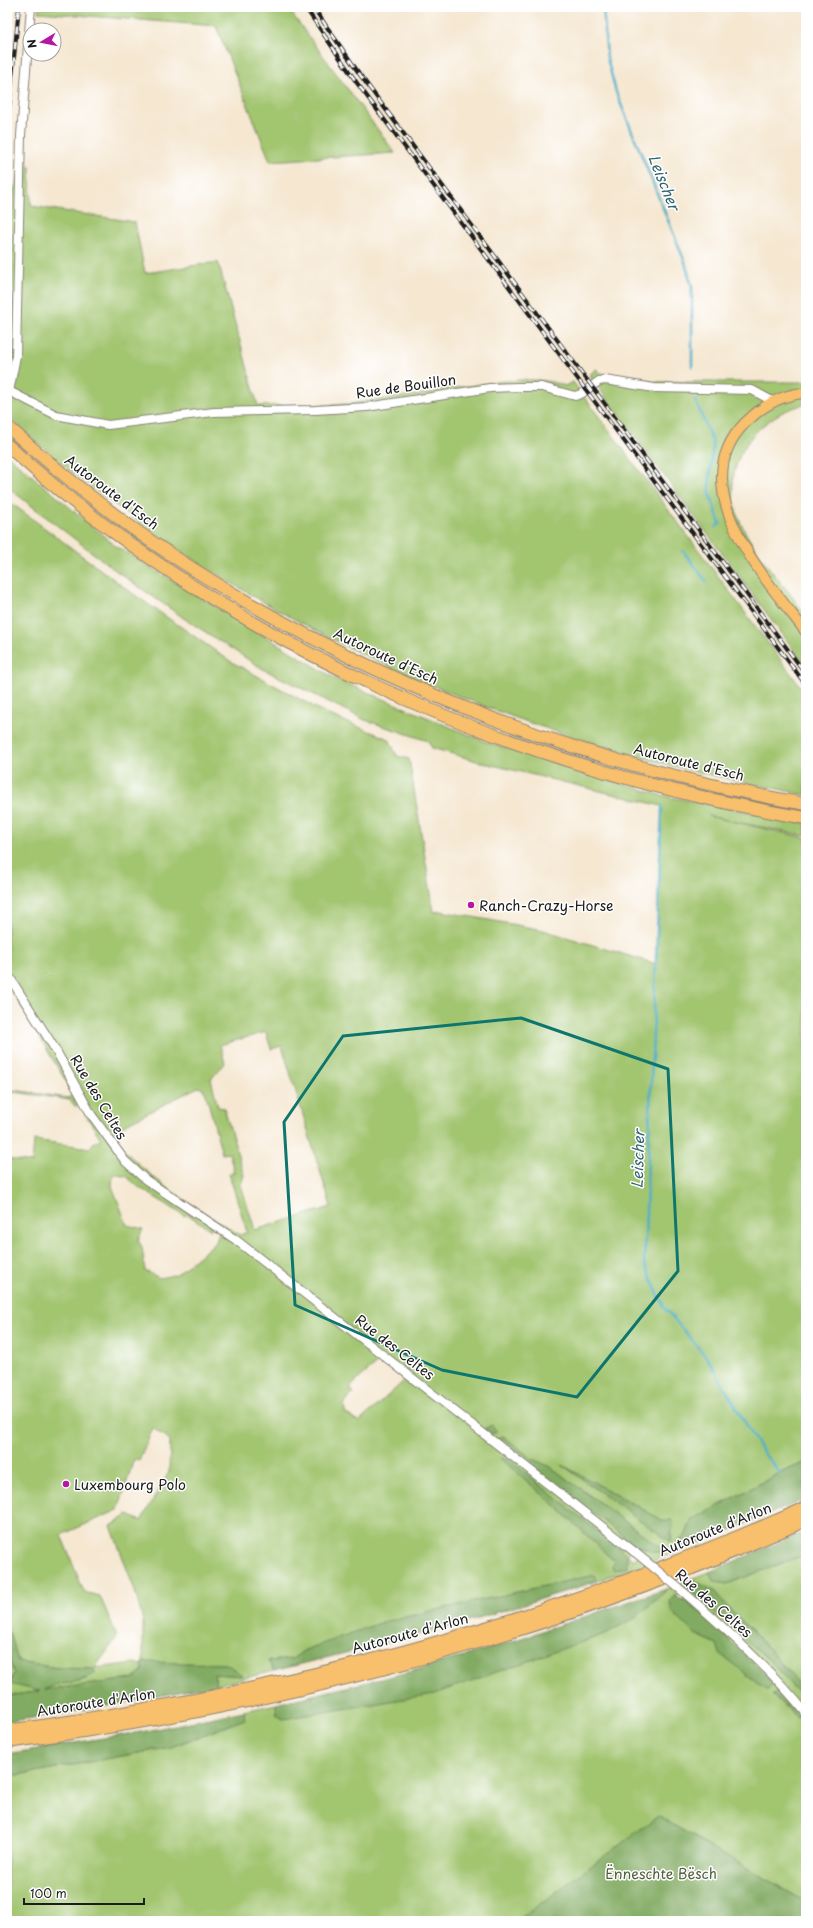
<svg xmlns="http://www.w3.org/2000/svg" width="813" height="1928" font-family="'Playpen Sans',sans-serif">
	<style>
		.green { fill: #a2c56f; stroke: #5f7046; fill-rule: evenodd }
		.forest { fill: #81aa62; stroke: #4e633f }
		.lines { fill: none; stroke-linecap: round; stroke-linejoin: round }
		.stream { stroke: #49adc8; stroke-width: 2.5 }
		.minor-casing { stroke: #888276; stroke-width: 10 }
		.major-casing { stroke: #888276; stroke-width: 12 }
		.highway-casing { stroke: #888276; stroke-width: 14 }
		.minor { stroke: #fff; stroke-width: 8 }
		.major { stroke: #f8bf6c; stroke-width: 10 }
		.highway { stroke: #f8bf6c; stroke-width: 12 }
		.rail-casing { stroke: #1c1c1c; stroke-width: 4 }
		.rail { stroke: #fff; stroke-width: 2.5; stroke-dasharray: 8; stroke-linecap: butt }
		.minor-bridge-casing { stroke: #888276; stroke-width: 10; stroke-linecap: butt }
		.minor-bridge { stroke: #fff; stroke-width: 8 }
		.marked { fill: none; stroke: #0f766e; stroke-width: 3; stroke-linejoin: round }
		.poi-dot { fill: #b5179e; stroke: #fff; stroke-width: 1.5 }
		.labels { text-anchor: middle; dominant-baseline: central; stroke-width: 3; stroke-linejoin: round; paint-order: stroke }
		.street-label { font-size: 14px; fill: #1c1c1c; stroke: #fff }
		.poi-label { font-size: 14px; fill: #1c1c1c; stroke: #fff; text-anchor: start }
		.park-label { font-size: 14px; fill: #52603d; stroke: #fff }
		.water-label { font-size: 15px; font-style: italic; fill: #326472; stroke: #fff }
	</style>
	<rect width="100%" height="100%" fill="#fff"/>
	<filter id="ink" filterUnits="userSpaceOnUse"><feTurbulence type="fractalNoise" baseFrequency=".025" numOctaves="2"/><feDisplacementMap in="SourceGraphic" scale="8" xChannelSelector="R" yChannelSelector="G"/><feConvolveMatrix kernelMatrix="1 2 1 2 8 2 1 2 1" color-interpolation-filters="sRGB"/></filter>
	<filter id="wash" filterUnits="userSpaceOnUse"><feTurbulence type="fractalNoise" baseFrequency=".012" numOctaves="4" result="noise"/><feDisplacementMap in="SourceGraphic" scale="16" xChannelSelector="R" yChannelSelector="G"/><feGaussianBlur stdDeviation="0.9" result="paint"/><feColorMatrix in="noise" values="0 0 0 0 0 0 0 0 0 0 0 0 0 0 0 0 0 1.4 0 .05"/><feComposite in="paint" operator="in"/></filter>
	<g filter="url(#wash)">
		<rect width="100%" height="100%" fill="#f5e7d0"/>
		<path class="green" d="M39,7H287L395,153L270,161L216,26L38,12Z
			M25,166H30L31,206L135,222L145,273L218,262L258,406L338,405L438,392V389C475,388 529,371 565,386L573,382L806,694V795C744,782 682,770 622,752C440,700 266,618 114,504C77,477 40,447 7,415V231L11,195Z
			M597,369L600,373L652,382H806V403C799,406 790,409 783,412C744,432 722,474 738,516C745,536 760,556 773,573C780,582 803,609 806,617C808,624 806,657 806,666L589,375Z
			M7,455L117,547L336,679L486,742L660,795L806,823V836L708,816L806,838V1462L780,1473L692,1520L685,1536L675,1544L677,1552L589,1584L595,1579L305,1650L292,1659L268,1661L274,1671L216,1685L214,1674L242,1676L143,1662V1671L133,1679L7,1696V1654L14,1673L66,1683L87,1679L94,1669L58,1668L18,1662L11,1635L7,1630V1159L32,1163L34,1140L90,1148L94,1142L101,1139L85,1114H90L81,1096L77,1100L79,1104L76,1107L70,1100L7,1091V1089L69,1098L73,1093L7,983V500L132,593L230,661L329,715L389,739L397,756L409,759L434,912L441,911L543,930L656,964L662,806L480,762L432,748L428,741L365,720L263,669L185,619L115,570L7,487ZM266,1032L271,1049L282,1046L331,1207L255,1230L241,1185L244,1175L224,1108L218,1107L211,1079L225,1063L220,1045ZM198,1087L203,1089L206,1094L222,1154L229,1153L234,1172L229,1174L247,1232L240,1235C192,1205 148,1180 112,1136V1132L118,1128ZM113,1175L126,1176L140,1188L185,1216L187,1214L211,1230V1224L220,1230L216,1242L177,1274L160,1278L145,1271L142,1247L138,1240L143,1229L127,1225L112,1186ZM380,1360L405,1380L359,1422L345,1413L344,1405L353,1393L350,1387ZM153,1428L170,1441L169,1472L141,1521L128,1515L111,1526L135,1591L143,1621V1662L141,1665L136,1663L95,1668L117,1637L100,1596L84,1592L61,1535L118,1510L134,1459L139,1461ZM503,1436L532,1459L549,1466L663,1549L498,1439ZM501,1458L627,1567H612L616,1562L557,1507ZM566,1467L662,1520L671,1542ZM635,1545L642,1551L634,1560L627,1555Z
			M806,1554V1692L759,1638L727,1607L716,1592L693,1580L670,1600L695,1634L717,1644L772,1683L702,1614L683,1600L691,1590L768,1659L806,1701V1921H7V1777L171,1747L244,1719V1711L276,1704L277,1715L635,1618L669,1588L709,1572L715,1582L727,1584ZM778,1689L802,1721L772,1695Z"/>
		<path class="forest" d="M492,1425L497,1432L491,1434L484,1429Z
			M503,1436L532,1459L549,1466L663,1549L659,1553L635,1545L497,1439Z
			M500,1458L508,1459L627,1555V1567L614,1570L612,1567L615,1562L557,1507Z
			M806,1462V1499L677,1552L675,1544L685,1536L692,1520L780,1473Z
			M562,1465L662,1520H673L671,1542Z
			M806,1531V1554L804,1555L727,1584L715,1582L709,1572Z
			M594,1575L596,1579L589,1584L456,1625L274,1671L268,1661L292,1659L305,1650L382,1622Z
			M693,1580L716,1592L727,1607L759,1638L806,1692V1701L768,1659L686,1587Z
			M669,1588L635,1618L605,1634L434,1694L283,1719L277,1715L276,1704L405,1673L498,1646Z
			M676,1595L702,1614L773,1683L767,1690L720,1654L717,1644L695,1634L671,1611L670,1600Z
			M7,1630L11,1635L18,1662L58,1668L94,1669L95,1673C80,1685 60,1681 44,1690L133,1679L143,1671V1662L227,1664L243,1676L214,1674L216,1685L101,1707L7,1722V1696L40,1691L10,1684L14,1673L7,1654Z
			M779,1689L805,1718L802,1721L772,1695Z
			M244,1711L245,1719L171,1747L7,1777V1754L146,1731Z
			M658,1816L806,1902V1921H517Z"/>
		<g class="lines">
			<path class="stream" d="M603,7L607,58L616,92L685,262L692,287V367
				M695,400L713,443L709,485L710,494L720,524L716,527
				M683,551L707,582
				M662,806L644,1263L664,1307L708,1359L761,1450L780,1473"/>
		</g>
	</g>
	<g filter="url(#ink)">
		<g class="lines">
			<g class="minor-casing">
				<path id="minor" d="M7,390L56,415L108,425L214,412L315,410L367,407L490,388L518,387H542L575,396L581,394L599,381L605,380L654,388L752,390L774,402
					M9,392L16,356L21,135L31,7
					M7,973L55,1049L91,1114L125,1161L146,1180L236,1240L636,1553
					M687,1595C729,1632 770,1669 806,1713"/>
			</g>
			<g class="major-casing">
				<path id="major" d="M806,393C782,394 761,407 745,423C681,488 766,579 806,632"/>
			</g>
			<g class="highway-casing">
				<path id="highway" d="M7,426C54,468 103,508 155,544C349,676 575,764 806,804
					M7,445C227,644 515,769 806,818
					M7,1731C170,1708 332,1676 489,1627C597,1594 703,1553 806,1508
					M7,1742C282,1706 552,1634 806,1520"/>
			</g>
			<use href="#minor" class="minor"/>
			<use href="#major" class="major"/>
			<use href="#highway" class="highway"/>
			<g class="rail-casing">
				<path id="rail" d="M305,7L357,83L806,685
					M313,7L363,79L806,674
					M7,129L19,7"/>
			</g>
			<use href="#rail" class="rail"/>
			<g class="minor-bridge-casing">
				<path id="minor-bridge" d="M636,1553L687,1595"/>
			</g>
			<use href="#minor-bridge" class="minor-bridge"/>
		</g>
	</g>
	<path class="marked" d="M521,1018L668,1069L678,1271L577,1397L442,1370L295,1305L284,1122L343,1036Z"/>
	<g class="poi-dot">
		<circle cx="471" cy="905" r="4"/>
		<circle cx="66" cy="1484" r="4"/>
	</g>
	<g class="labels">
		<g class="street-label">
			<text transform="translate(406 386) rotate(-8)">Rue de Bouillon</text>
			<text transform="translate(112 492) rotate(37)">Autoroute d'Esch</text>
			<text transform="translate(386 656) rotate(25)">Autoroute d'Esch</text>
			<text transform="translate(689 762) rotate(14)">Autoroute d'Esch</text>
			<text transform="translate(99 1097) rotate(59)">Rue des Celtes</text>
			<text transform="translate(395 1347) rotate(38)">Rue des Celtes</text>
			<text transform="translate(715 1529) rotate(-22)">Autoroute d'Arlon</text>
			<text transform="translate(714 1603) rotate(41)">Rue des Celtes</text>
			<text transform="translate(410 1633) rotate(-15)">Autoroute d'Arlon</text>
			<text transform="translate(96 1702) rotate(-9)">Autoroute d'Arlon</text>
		</g>
		<g class="poi-label">
			<text x="479" y="905">Ranch-Crazy-Horse</text>
			<text x="74" y="1484">Luxembourg Polo</text>
		</g>
		<g class="park-label">
			<text x="661" y="1873">Ënneschte Bësch</text>
		</g>
		<g class="water-label">
			<text transform="translate(665 182) rotate(68)">Leischer</text>
			<text transform="translate(637 1159) rotate(-88)">Leischer</text>
		</g>
	</g>
	<rect width="813" height="1928" fill="none" stroke="#fff" stroke-width="24"/>
	<g transform="translate(42 42) rotate(260)"><circle r="19" fill="#ffffff" stroke="#a4a4a4"/>
	<path d="M0-3L7 15L0 10L-7 15Z" fill="#b5179e"/>
	<text y="-6" font-size="11" font-weight="bold" text-anchor="middle" fill="#1c1c1c">N</text>
	</g>
	<path d="M24 1898v6h120v-6" fill="none" stroke="#1c1c1c" stroke-width="2"/>
	<text x="30" y="1898" font-size="12" fill="#1c1c1c" stroke="#ffffff" stroke-width="3" paint-order="stroke">100 m</text>
</svg>
